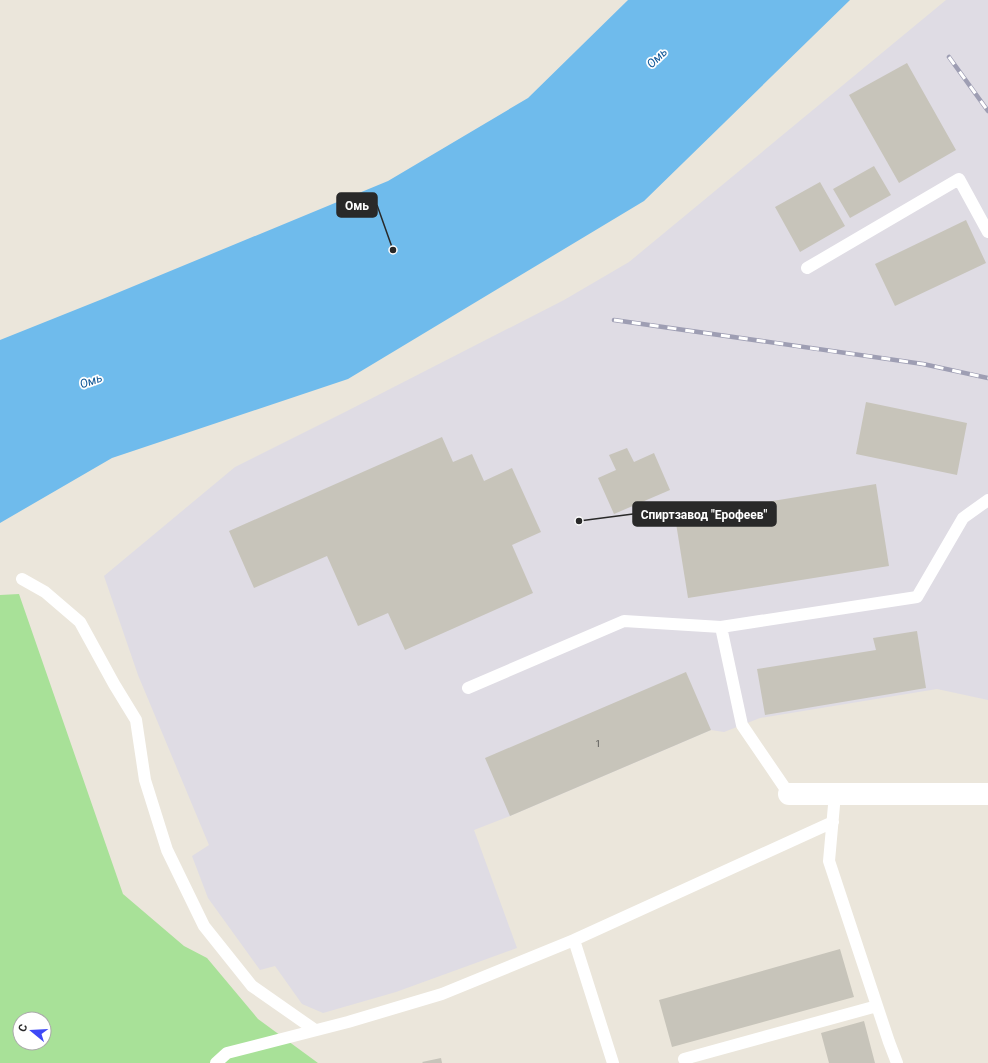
<svg xmlns="http://www.w3.org/2000/svg" width="988" height="1063" font-family="Roboto,sans-serif">
	<style>
		.industrial { fill: #dfdce4 }
		.green { fill: #a8e198; fill-rule: evenodd }
		.water { fill: #6fbbec }
		.building { fill: #c7c4ba }
		.lines { fill: none; stroke-linecap: round; stroke-linejoin: round }
		.service { stroke: #fff; stroke-width: 12 }
		.minor { stroke: #fff; stroke-width: 22 }
		.rail-casing { stroke: #9e9eb3; stroke-width: 4.5 }
		.rail { stroke: #fff; stroke-width: 3; stroke-dasharray: 9; stroke-linecap: butt }
		.labels { text-anchor: middle; dominant-baseline: central; stroke-width: 3.5; stroke-linejoin: round; paint-order: stroke }
		.number-label { font-size: 9px; fill: #50504d }
		.water-label { font-size: 12px; font-style: italic; fill: #105797; stroke: #fff }
		.leader { fill: none; stroke: #292929; stroke-width: 1.5 }
		.callout-dot { fill: #292929; stroke: #fff; stroke-width: 1.5 }
		.callout { fill: #292929; stroke: #292929; stroke-width: 1.5 }
		.callout-label { font-size: 12px; text-anchor: middle; font-weight: bold; fill: #fff }
	</style>
	<rect width="100%" height="100%" fill="#ebe6db"/>
	<path class="industrial" d="M946,0H988V700L937,689L760,718L724,732L711,730L510,816L474,830L517,948L396,992L323,1013L302,1004L275,966L260,970L208,898L192,856L209,845L138,675L104,576L235,467L347,411L564,300L629,262Z"/>
	<path class="green" d="M19,594L123,894L184,946L207,958L258,1019L318,1063H0V595ZM20,1019H44V1043H20Z"/>
	<path class="water" d="M628,0H850L644,201L348,379L112,458L0,523V340L105,298L388,181L528,98Z"/>
	<path class="building" d="M907,63L956,150L899,183L849,95Z
		M874,166L891,195L850,218L833,189Z
		M820,182L845,226L800,252L775,207Z
		M966,220L986,263L895,306L875,264Z
		M866,402L967,423L957,475L856,454Z
		M442,437L453,462L472,454L484,481L512,468L541,532L512,545L533,593L405,650L388,613L358,626L327,556L254,588L229,531Z
		M627,448L634,462L654,453L670,490L614,514L598,478L616,470L609,455Z
		M876,484L889,566L688,598L675,517Z
		M917,631L926,688L765,715L757,669L876,650L873,638Z
		M686,672L711,730L510,816L485,758Z
		M840,949L854,997L672,1047L659,1000Z
		M864,1021L875,1063H829L821,1033Z
		M441,1058L442,1063H423L422,1062Z"/>
	<g class="lines">
		<path class="service" d="M807,268L959,179L988,232
			M22,579L45,592L80,622L114,684L136,720L145,780L167,850L204,926L252,986L315,1030
			M468,688L624,621L721,627
			M789,794L742,725L721,627L917,597L963,518L988,500
			M835,794L829,861L889,1042L897,1063
			M684,1059L877,1006
			M216,1063L227,1053L348,1022L442,994L574,940
			M613,1063L574,940L833,822"/>
		<path class="minor" d="M789,794H988"/>
		<g class="rail-casing">
			<path id="rail" d="M949,57L988,111
				M614,320L923,364L988,378"/>
		</g>
		<use href="#rail" class="rail"/>
	</g>
	<g class="labels">
		<g class="number-label">
			<text x="598" y="744">1</text>
		</g>
		<g class="water-label">
			<text transform="translate(657 58) rotate(-44)">Омь</text>
			<text transform="translate(91 381) rotate(-19)">Омь</text>
		</g>
	</g>
	<path class="leader" d="M393 250L377 205M579 521L633 514"/>
	<g class="callout-dot">
		<circle cx="393" cy="250" r="4"/>
		<circle cx="579" cy="521" r="4"/>
	</g>
	<g class="callout">
		<rect x="337" y="193" width="40" height="24" rx="4"/>
		<rect x="633" y="502" width="143" height="24" rx="4"/>
	</g>
	<g class="callout-label">
		<text x="357" y="210">Омь</text>
		<text x="704" y="519">Спиртзавод "Ерофеев"</text>
	</g>
	<g transform="translate(32 1031) rotate(288)"><circle r="19" fill="#ffffff" stroke="#a9a9a9"/>
	<path d="M0-3L7 15L0 10L-7 15Z" fill="#3d48f6"/>
	<text y="-6" font-size="11" font-weight="bold" text-anchor="middle" fill="#292929">С</text>
	</g>
</svg>
